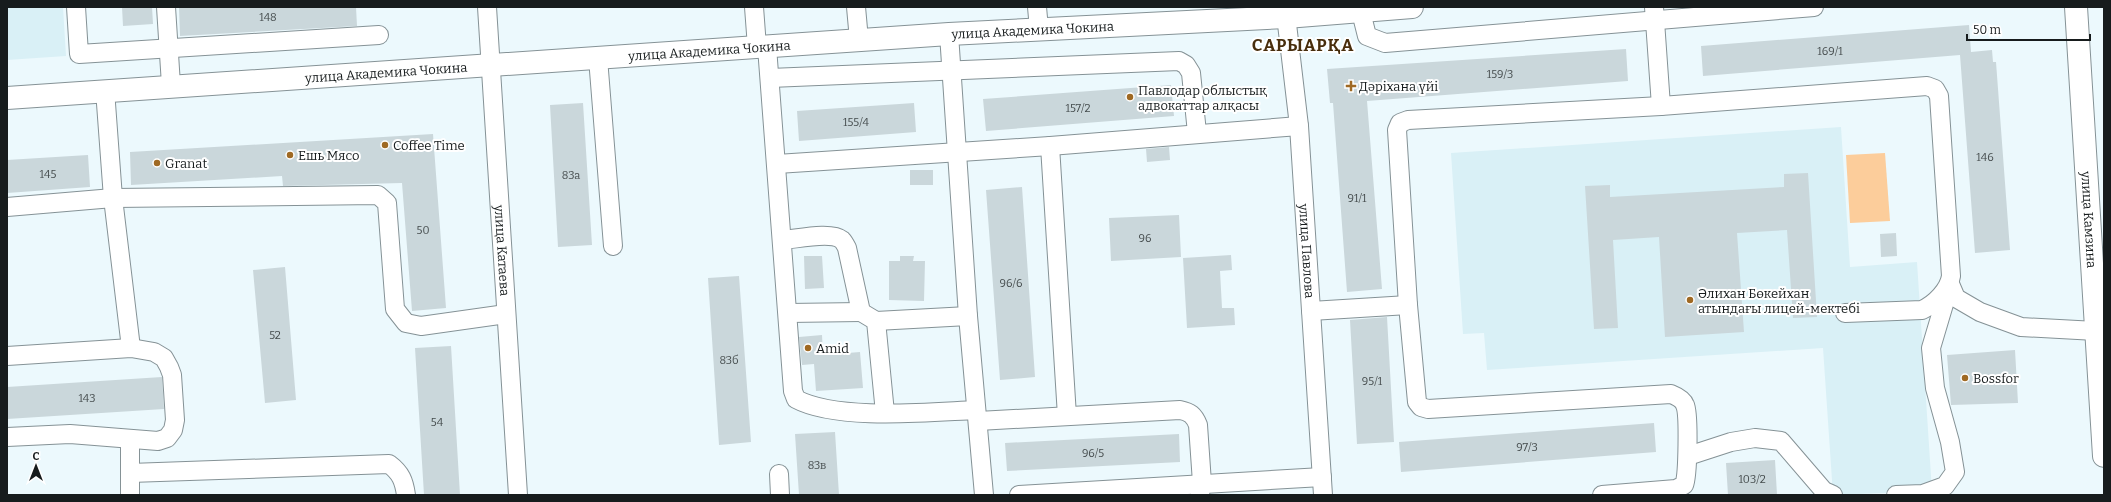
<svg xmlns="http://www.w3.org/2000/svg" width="2111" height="502" font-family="Bitter,serif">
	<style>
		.built { fill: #d9f0f6 }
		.green { fill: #fccd9b }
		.building { fill: #cad7db }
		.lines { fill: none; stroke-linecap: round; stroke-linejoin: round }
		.minor-casing { stroke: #859296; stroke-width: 20 }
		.major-casing { stroke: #859296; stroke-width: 24 }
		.minor { stroke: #fff; stroke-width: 18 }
		.major { stroke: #fff; stroke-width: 22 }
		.poi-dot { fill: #9f6923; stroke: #fff; stroke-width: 1.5 }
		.labels { text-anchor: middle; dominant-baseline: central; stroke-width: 4; stroke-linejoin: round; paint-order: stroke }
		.number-label { font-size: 11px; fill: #444b4c }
		.street-label { font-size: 13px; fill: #171c1d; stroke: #fff }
		.poi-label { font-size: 13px; fill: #171c1d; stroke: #fff; text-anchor: start }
		.district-label { font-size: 17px; font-weight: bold; letter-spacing: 1px; fill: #482e0d; stroke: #fff }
	</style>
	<rect width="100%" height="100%" fill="#ecf9fd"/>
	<path class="built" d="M7,7H63L66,56L7,60Z
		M1841,127L1850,267L1917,262L1932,491L1833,495L1823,348L1487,370L1484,333L1463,334L1451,153Z"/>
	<path class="green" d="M1885,153L1890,221L1850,223L1846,155Z"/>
	<path class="building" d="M122,7H152L153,24L123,26Z
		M179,7H356L357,26L180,36Z
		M1969,25L1971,52L1992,50L1993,62H1996L2010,250L1975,253L1960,55L1703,76L1701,46Z
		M1626,49L1628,81L1367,101L1382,289L1347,292L1333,103H1330L1327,69Z
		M1171,85L1174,116L986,131L983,99Z
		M583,103L592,245L558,247L550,105Z
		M914,103L916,132L799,141L797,111Z
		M433,134L446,308L412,311L402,183L283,186L282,176L131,185L130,152Z
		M1169,147L1170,160L1147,162L1146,149Z
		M88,155L90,187L7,193V160Z
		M910,170H933V185H910Z
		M1808,173L1817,317L1793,318L1787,230L1737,233L1744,332L1665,337L1659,237L1613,240L1618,328L1594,329L1585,186L1610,185V197L1784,187V174Z
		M1022,187L1035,377L1000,380L986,190Z
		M1179,215L1181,257L1111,261L1109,218Z
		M1896,233L1897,256L1881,257L1880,234Z
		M1231,255L1232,270L1220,271L1222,308H1234L1235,325L1187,328L1183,258Z
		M804,256H822L824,288L805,289Z
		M900,256H914L913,261H925L924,301L889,300V261H900Z
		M285,267L296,400L265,403L253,270Z
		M739,276L751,442L719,445L708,278Z
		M1387,317L1394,442L1357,444L1350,320Z
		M822,335L823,355L860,352L863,388L816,391L814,364L802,365L799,337Z
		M451,346L460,495H424L415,348Z
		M2015,350L2018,403L1951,405L1947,355Z
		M162,377L164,409L7,419V387Z
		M1654,423L1656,452L1401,472L1399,442Z
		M835,432L839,495H799L795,434Z
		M1179,434L1180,462L1007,471L1005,443Z
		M1775,460L1777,495H1728L1726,463Z"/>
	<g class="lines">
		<g class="minor-casing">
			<g id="minor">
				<path d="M76,7L79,54L379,35"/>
				<path d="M166,7L171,85"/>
				<path id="s1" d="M487,7L518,495"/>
				<path d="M754,7L757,47"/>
				<path d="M856,7L859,40"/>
				<path d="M1037,7L1039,29"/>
				<path id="s2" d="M1285,7L1299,126L1323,495"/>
				<path d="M1654,7L1661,106"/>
				<path d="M1361,12L1367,36L1385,43L1814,7"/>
				<path d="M949,34L968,316L984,495"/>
				<path d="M767,47L793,391L796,399C837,421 929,412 976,410"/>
				<path d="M598,58L613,246"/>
				<path d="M770,78L1179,61L1186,65L1191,73L1197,133"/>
				<path d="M105,90L113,198L131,348"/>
				<path d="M1050,146L1067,416"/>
				<path d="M777,164L1050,146L1299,126"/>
				<path d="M7,207L113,198L378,195L387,203L395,309L406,323L421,326L506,314"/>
				<path d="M783,240C797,239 831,231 842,240C844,242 846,246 847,248L861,312L876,321L885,413"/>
				<path d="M1311,311L1408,305"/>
				<path d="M788,313L861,312"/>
				<path d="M876,321L968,316"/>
				<path d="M7,356L131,348L154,352L164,358L169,367L172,375L175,420L173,430L167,438L158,441L70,434L7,437"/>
				<path d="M978,421L1180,410C1190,412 1194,415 1198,425L1202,483L1200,494"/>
				<path d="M1688,456L1731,442L1755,438L1781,441L1824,491L1833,495"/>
				<path d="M130,473L389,464C401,473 404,481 406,495"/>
				<path d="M779,474L780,495"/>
				<path d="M130,495V440"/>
				<path d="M1019,495L1322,477"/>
				<path d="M1602,495L1676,489L1684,485C1688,476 1689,414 1685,405C1683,399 1676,396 1671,394L1428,409L1421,407L1417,402L1408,305L1397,130L1400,123L1408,120L1661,106L1927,86L1935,89L1939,96L1951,276C1949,290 1935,304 1922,310L1845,313"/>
				<path d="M1896,495L1923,494L1945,486L1955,472L1950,442L1935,388L1931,348L1950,284L1956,298L1980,312L2021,327L2096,331"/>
			</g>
		</g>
		<g class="major-casing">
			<g id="major">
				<path id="s3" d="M2076,7L2104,456"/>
				<path id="s4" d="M7,98L949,34L1286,17L1412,7"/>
			</g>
		</g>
		<use href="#minor" class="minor"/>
		<use href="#major" class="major"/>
	</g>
	<g class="poi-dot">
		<path d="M1349 80h4v4h4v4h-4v4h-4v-4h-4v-4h4z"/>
		<circle cx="1130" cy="97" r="4"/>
		<circle cx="385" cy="145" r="4"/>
		<circle cx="290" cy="155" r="4"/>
		<circle cx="157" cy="163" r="4"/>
		<circle cx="1690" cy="300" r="4"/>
		<circle cx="808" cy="348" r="4"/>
		<circle cx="1965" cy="378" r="4"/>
	</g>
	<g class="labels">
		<g class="number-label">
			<text x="268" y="17">148</text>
			<text x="1830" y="51">169/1</text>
			<text x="1500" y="74">159/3</text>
			<text x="1078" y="108">157/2</text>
			<text x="856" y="122">155/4</text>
			<text x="1985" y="157">146</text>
			<text x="48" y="174">145</text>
			<text x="571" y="175">83а</text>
			<text x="1357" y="198">91/1</text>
			<text x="423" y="230">50</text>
			<text x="1145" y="238">96</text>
			<text x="1011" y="283">96/6</text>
			<text x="275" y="335">52</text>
			<text x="729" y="360">83б</text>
			<text x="1372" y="381">95/1</text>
			<text x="87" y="398">143</text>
			<text x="437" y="422">54</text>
			<text x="1527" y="447">97/3</text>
			<text x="1093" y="453">96/5</text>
			<text x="817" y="465">83в</text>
			<text x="1752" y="479">103/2</text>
		</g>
		<g class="street-label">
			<text stroke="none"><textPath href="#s4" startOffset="1028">улица Академика Чокина</textPath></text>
			<text stroke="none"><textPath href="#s4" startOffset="704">улица Академика Чокина</textPath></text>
			<text stroke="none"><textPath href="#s4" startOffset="380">улица Академика Чокина</textPath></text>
			<text stroke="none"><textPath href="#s3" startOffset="213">улица Камзина</textPath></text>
			<text stroke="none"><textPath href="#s1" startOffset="244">улица Катаева</textPath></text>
			<text stroke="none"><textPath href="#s2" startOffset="245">улица Павлова</textPath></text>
		</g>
		<g class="poi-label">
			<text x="1359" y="86">Дәріхана үйі</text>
			<text x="1138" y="90">Павлодар облыстық<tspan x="1138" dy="15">адвокаттар алқасы</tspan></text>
			<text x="393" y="145">Coffee Time</text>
			<text x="298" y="155">Ешь Мясо</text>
			<text x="165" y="163">Granat</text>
			<text x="1698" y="293">Әлихан Бөкейхан<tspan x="1698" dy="15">атындағы лицей-мектебі</tspan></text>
			<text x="816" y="348">Amid</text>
			<text x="1973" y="378">Bossfor</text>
		</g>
		<g class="district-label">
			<text x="1303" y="45">САРЫАРҚА</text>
		</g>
	</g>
	<rect width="2111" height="502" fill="none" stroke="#171c1d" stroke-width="16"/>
	<g transform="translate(36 466)" stroke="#ffffff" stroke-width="3" paint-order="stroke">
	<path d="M0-3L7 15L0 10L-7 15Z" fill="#171c1d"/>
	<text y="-6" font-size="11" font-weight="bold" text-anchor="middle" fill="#171c1d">С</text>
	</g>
	<path d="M1967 34v6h123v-6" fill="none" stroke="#171c1d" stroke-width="2"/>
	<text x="1973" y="34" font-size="12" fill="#171c1d" stroke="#ffffff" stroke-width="3" paint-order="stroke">50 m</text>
</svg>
